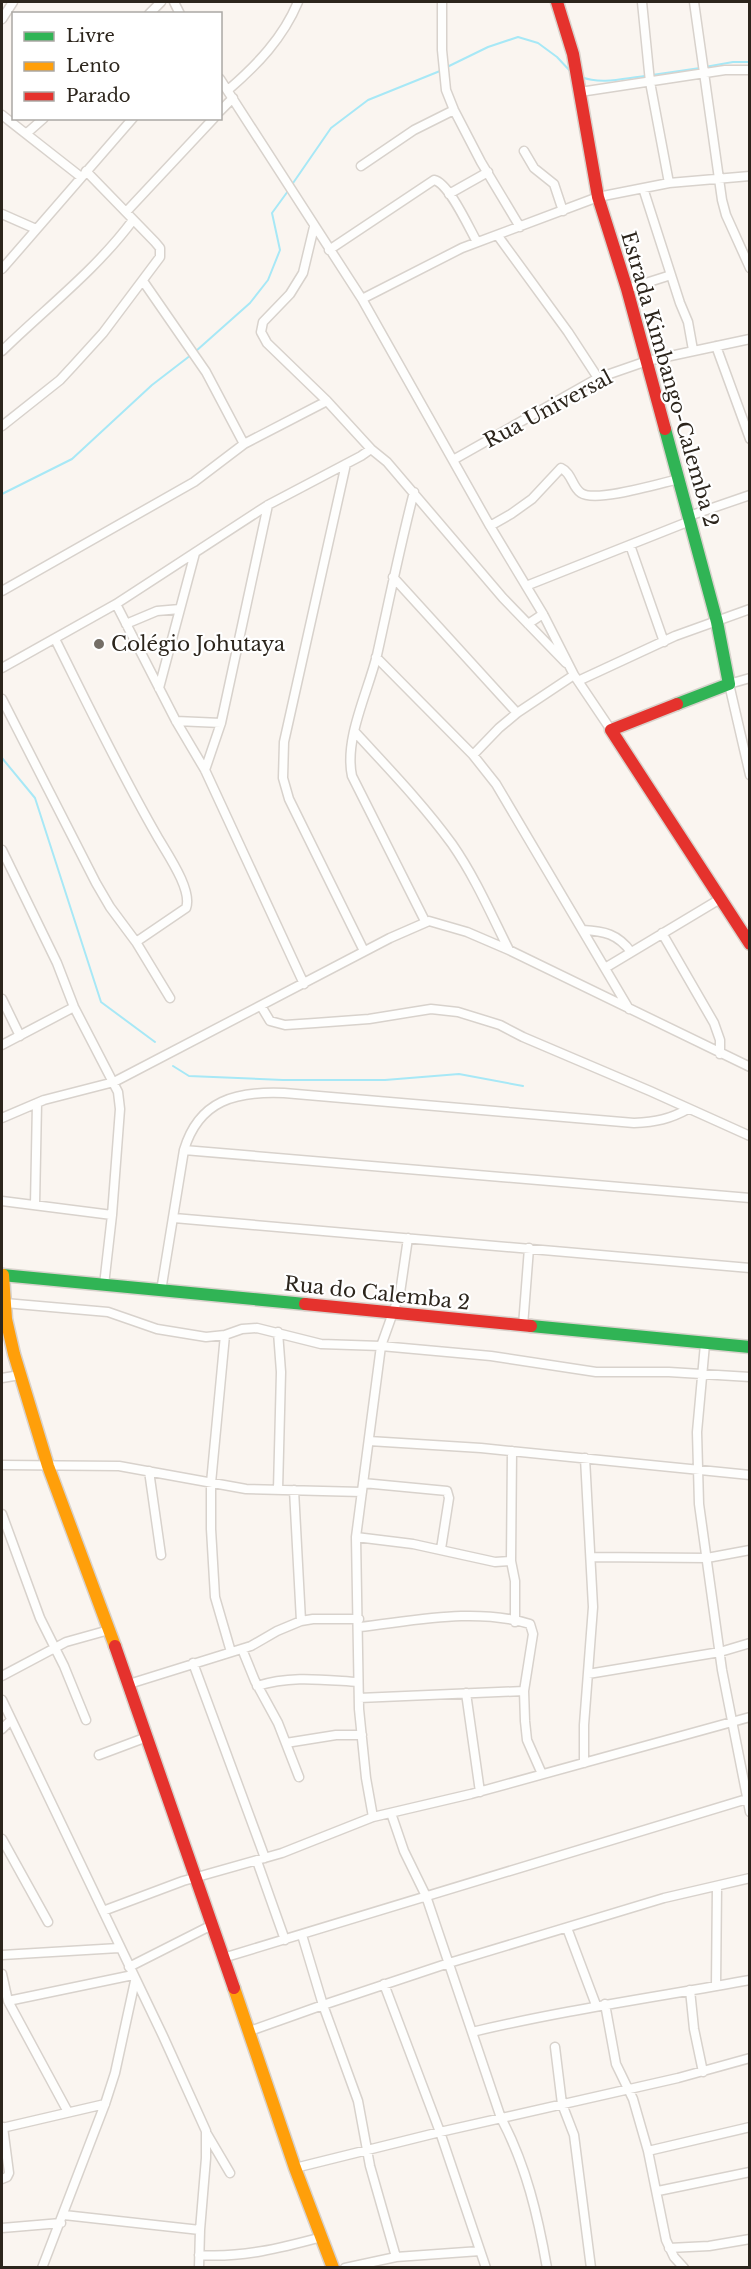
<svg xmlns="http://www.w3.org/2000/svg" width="751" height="2269" font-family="'Libre Baskerville',serif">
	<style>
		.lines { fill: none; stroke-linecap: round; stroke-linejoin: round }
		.stream { stroke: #a7e8f6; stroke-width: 2 }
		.street-casing { stroke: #d8d2cc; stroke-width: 11 }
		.fast-casing { stroke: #d8d2cc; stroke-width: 15 }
		.slow-casing { stroke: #d8d2cc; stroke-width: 15 }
		.jam-casing { stroke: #d8d2cc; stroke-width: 15 }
		.street { stroke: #fefefd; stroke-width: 8 }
		.fast { stroke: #30b455; stroke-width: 12 }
		.slow { stroke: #ff9f0a; stroke-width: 12 }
		.jam { stroke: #e5322d; stroke-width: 12 }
		.poi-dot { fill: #746e66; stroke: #fff; stroke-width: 2 }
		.labels { text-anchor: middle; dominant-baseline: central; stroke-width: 4.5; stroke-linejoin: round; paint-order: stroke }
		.street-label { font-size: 20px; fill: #2c251c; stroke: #fff }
		.poi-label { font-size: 20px; fill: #2c251c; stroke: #fff; text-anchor: start }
	</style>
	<rect width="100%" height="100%" fill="#faf5f0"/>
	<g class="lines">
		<path class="stream" d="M705,67L733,62H750
			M445,68L488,47L518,37L538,43L557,57L571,72
			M652,75L700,68
			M581,77C602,85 625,78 646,76
			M291,186L331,128L368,100L440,71
			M196,351L250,303L268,280L280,250L272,213L288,191
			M2,494L72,459L152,385L191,355
			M2,758L35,798L101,1002L155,1042
			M173,1066L189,1076L283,1080H385L459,1074L523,1086"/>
		<g class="street-casing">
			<path id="street" d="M174,2L180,14
				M442,2V50L446,90L454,110L481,162L520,227
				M642,2L650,82L669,183
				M694,2L722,200L726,215L750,268
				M149,14L161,2
				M2,19L13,2
				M220,79L362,299L490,526L543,614L574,675L611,730
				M228,90C257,65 283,38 298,2
				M580,92L725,70H750
				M220,111L233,98
				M2,115L81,177
				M27,133L44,118
				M524,151L534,168L554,184L563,211
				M361,166L414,130L454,110
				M643,188L680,303L688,322L693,350
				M449,194L488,172
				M126,212L214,118
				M2,214L36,229
				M314,227L303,273L290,294L263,322L261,332L267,343L327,401L371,449L387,462L503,598L566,663
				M498,236L568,332L598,378
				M329,250L434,180C449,183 469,228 477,242
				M2,269L133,118
				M143,281L206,372L244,444
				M627,289L671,275
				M362,299L462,248L598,197L669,183L750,176
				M716,346L750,439
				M2,351C46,308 96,270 133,220
				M2,426L60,380L73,366L103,333L160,257V248L155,242L86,171
				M453,460L598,378L647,361L750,339
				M346,464L284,742L283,778L289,799L364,951
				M414,492C400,546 389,601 377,655C368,692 344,739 352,776L425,921
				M689,516L750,495
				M490,526L511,514L532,499L561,468C572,473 572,487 581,493C596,503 661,483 679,479
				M630,545L664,642
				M393,577L517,713
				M526,586L690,521
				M2,591L194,482L244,444L327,401
				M116,604L176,721L205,770L304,984
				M126,624L157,611L180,609
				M528,624L543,614
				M55,639C88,705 120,772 157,836C166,852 193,890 186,908L136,942L170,998
				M376,657L473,755L496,784L629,1009
				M2,668L116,604L268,505L361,456L371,449
				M750,678L729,684L750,775
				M578,681L675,636L750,609
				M159,688L195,553
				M2,699L96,883L110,907L136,942
				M176,721L221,723
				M355,732C388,768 423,804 452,844C475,877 491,914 509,950
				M473,755L499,728L517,713L574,675
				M205,770L221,723L268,505
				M2,850L57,963L74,1007L118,1092L120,1109L112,1215L104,1285
				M583,930C604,931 618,934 631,952
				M662,933L714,1023L720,1040V1054
				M605,968L720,899
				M2,999L20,1036
				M261,1006L270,1021L285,1025L315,1023L369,1019L431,1009L458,1012L500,1025L523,1037L650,1091L750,1136
				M2,1045L74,1007
				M2,1118L44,1100L114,1082L390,938L429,921L467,932L509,950L750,1067
				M184,1150L750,1198
				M2,1201L112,1215
				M35,1205L37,1103
				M174,1218L750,1268
				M161,1291L184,1150C199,1100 236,1091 284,1093L634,1123C656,1122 670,1119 688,1109
				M5,1303L108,1312L157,1329L206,1337L225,1335L242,1329L257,1328L321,1344L381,1346L491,1356L596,1372H669L750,1377
				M523,1326L529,1248
				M225,1335L211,1483V1529L215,1597L231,1652
				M705,1344L697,1432L699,1504L722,1670L750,1812
				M2,1378L20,1375
				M369,1441L481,1448L750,1475
				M2,1465L119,1466L246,1489L362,1492
				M149,1471L161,1555
				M363,1483L447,1491L449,1498L441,1549
				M278,1490L281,1372L278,1332
				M294,1490L301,1621
				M2,1514L40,1618L64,1666L86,1720
				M356,1537L413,1544L495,1562L511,1561L512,1451
				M591,1557L707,1558L750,1550
				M511,1561L515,1581V1622
				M359,1627C414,1621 475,1607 530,1624L533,1634L524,1691L525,1721L527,1740L542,1774
				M242,1649L255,1681L278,1723L299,1777
				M193,1663L265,1858
				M588,1674L720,1652L750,1643
				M2,1676L66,1642L109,1630
				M129,1684L251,1646L277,1631L301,1621L313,1619H359
				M257,1686C291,1675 324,1680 358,1682
				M466,1693L480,1792
				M359,1698L524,1691
				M2,1700L163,2036L206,2131V2158L200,2230L199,2268
				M2,1729L11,1720
				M286,1743L336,1735H362
				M99,1755L147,1737
				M584,1763V1725L593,1607L585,1458
				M391,1813L404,1851L426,1896L501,2118C526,2165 538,2216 547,2268
				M373,1817L366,1778L359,1709L356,1537L381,1346L400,1293L408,1238
				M2,1839L48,1922
				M257,1861L285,1940
				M103,1911L183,1881L282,1853L373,1817L471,1794L750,1717
				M567,1928L596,2005
				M302,1935L323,2005L358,2101L370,2166L396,2257
				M2,1955L119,1948
				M223,1958L750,1798
				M129,1967L212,1925
				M2,1974L8,2001L68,2112
				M384,1984L440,2132L486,2268
				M716,1986L717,1886
				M690,1990L694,2029L703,2072
				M8,2001L133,1975
				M605,2004L616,2064L633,2099L648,2151L666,2240L674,2257L684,2268
				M250,2031L323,2005L449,1963L664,1898L750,1878
				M472,2032C564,2010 657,1997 750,1980
				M555,2047L562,2104L574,2135L591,2268
				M2,2128L105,2104
				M207,2134L230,2173
				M648,2151L750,2127
				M295,2168L440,2132L678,2078L750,2058
				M2,2179L7,2177L9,2173L3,2127
				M658,2191L750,2172
				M64,2215L200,2230
				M2,2228L61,2223
				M669,2248L709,2246L750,2239
				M199,2255C242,2258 281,2248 322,2237
				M42,2268L105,2104L115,2073L135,1981
				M345,2268L396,2257L480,2251"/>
		</g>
		<g class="fast-casing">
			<path id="fast" d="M665,429L717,622L729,684L677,704
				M2,1275L305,1304
				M531,1326L750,1347"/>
		</g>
		<g class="slow-casing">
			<path id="slow" d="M3,1275L6,1319L14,1354L48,1466L115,1646
				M234,1988L295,2168L333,2268"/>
		</g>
		<g class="jam-casing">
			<path id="jam" d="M557,2L573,54L598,197L627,289L665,429
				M677,704L611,730L750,944
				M305,1304L531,1326
				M115,1646L234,1988"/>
		</g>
		<use href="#street" class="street"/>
		<use href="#fast" class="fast"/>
		<use href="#slow" class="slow"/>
		<use href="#jam" class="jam"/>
	</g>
	<circle class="poi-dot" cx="99" cy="644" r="6"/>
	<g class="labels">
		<g class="street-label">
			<text transform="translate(670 379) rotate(74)">Estrada Kimbango-Calemba 2</text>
			<text transform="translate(548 409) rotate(-28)">Rua Universal</text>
			<text transform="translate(377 1293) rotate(6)">Rua do Calemba 2</text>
		</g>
		<g class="poi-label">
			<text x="111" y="644">Colégio Johutaya</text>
		</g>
	</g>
	<rect width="751" height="2269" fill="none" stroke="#2c251c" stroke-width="6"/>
	<rect x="12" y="12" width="210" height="108" fill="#ffffff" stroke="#aba8a4" stroke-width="1.5"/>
	<rect x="24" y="32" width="30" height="9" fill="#30b455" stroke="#aba8a4" stroke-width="1.5"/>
	<text x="66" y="42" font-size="18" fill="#2c251c">Livre</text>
	<rect x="24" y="62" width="30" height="9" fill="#ff9f0a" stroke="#aba8a4" stroke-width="1.5"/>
	<text x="66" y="72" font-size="18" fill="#2c251c">Lento</text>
	<rect x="24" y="92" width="30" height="9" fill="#e5322d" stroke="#aba8a4" stroke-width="1.5"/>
	<text x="66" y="102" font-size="18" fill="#2c251c">Parado</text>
</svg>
